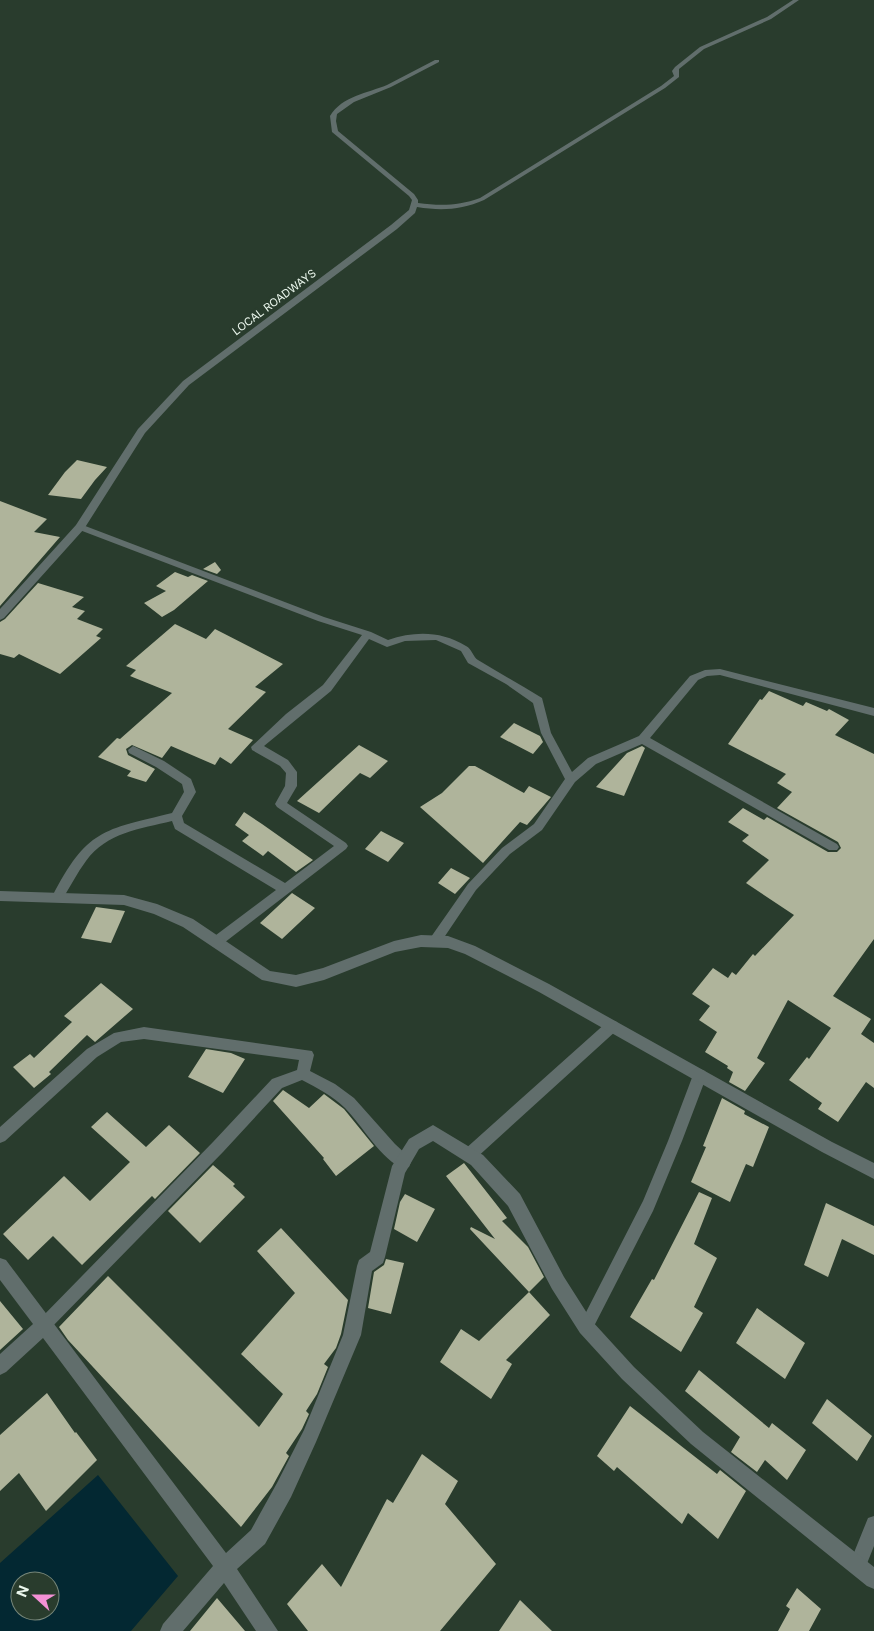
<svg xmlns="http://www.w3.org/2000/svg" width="874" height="1631" font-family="Inter,sans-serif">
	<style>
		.water { fill: #032832; fill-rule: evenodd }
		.building { fill: #afb49b }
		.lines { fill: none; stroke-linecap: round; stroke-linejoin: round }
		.service { fill: #616e6c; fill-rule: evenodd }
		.minor { fill: #616e6c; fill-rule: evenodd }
		.labels { text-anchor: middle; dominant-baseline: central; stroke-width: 5; stroke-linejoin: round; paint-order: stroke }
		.far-street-label { font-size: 11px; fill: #ebf7ed; stroke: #293c2d }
	</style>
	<rect width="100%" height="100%" fill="#293c2d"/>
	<path class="water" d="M98,1475L178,1576L131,1631H0V1563ZM20,1581H50V1611H20Z"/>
	<path class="building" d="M77,460L107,467L95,480L81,499L48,495L65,472Z
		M0,501L47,519L34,532L60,537L0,606Z
		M215,562L221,570L217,574L203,569Z
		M175,572L188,577L192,575L208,581L174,610L162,617L144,603L166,591L156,586Z
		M38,583L84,597L72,607L85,611L77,619L103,629L96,636L101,638L60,674L19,654L14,658L0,654V622L5,619Z
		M175,624L206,639L215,629L283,664L255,687L266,692L228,729L253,740L231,764L220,757L215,765L171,746L162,758L132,745L126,749L128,755L155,769L146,782L127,776L131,771L98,757L117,738L120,739L172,693L130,676L136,670L126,666Z
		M769,691L803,706L806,702L827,711L829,709L849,720L835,735L874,754V939L833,996L871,1019L861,1034L874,1043V1088L866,1082L838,1122L818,1109L822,1103L789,1080L807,1057L809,1059L831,1028L788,1000L757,1058L765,1063L745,1091L729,1082L733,1072L727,1068L728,1066L705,1052L717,1032L699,1020L710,1006L692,994L713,968L728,978L732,972L736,975L753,954L755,956L794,915L746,883L769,860L742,841L749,835L728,822L743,808L764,820L767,817L828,852H837L841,848L838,842L777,808L792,792L777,783L786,774L728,744L760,699L762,700Z
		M514,723L540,736L543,742L533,754L500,737Z
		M359,745L388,761L370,778L360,773L319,813L297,801Z
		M642,746L645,748L624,796L596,787L627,753Z
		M469,766H475L524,793L529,786L551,797L527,825L520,822L483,863L420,807L442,793Z
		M244,812L262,824L313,860L296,872L268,851L263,856L242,841L249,835L235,825Z
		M381,831L404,843L388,862L365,849Z
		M451,868L470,878L455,894L438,883Z
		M292,893L315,908L282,939L260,923Z
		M96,907L125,911L111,943L81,938Z
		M101,983L133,1009L95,1042L87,1035L49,1072L51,1074L34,1088L13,1067L30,1054L34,1058L72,1022L64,1016Z
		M206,1049L231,1053L245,1059L223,1093L188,1077Z
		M283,1090L309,1108L324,1094L344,1109L374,1146L336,1176L323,1159L324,1158L273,1101Z
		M722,1098L745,1111L744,1114L769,1127L753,1167L746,1164L730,1202L691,1182L706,1147L703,1146Z
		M107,1112L146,1147L169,1125L200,1153L155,1199L152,1196L82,1265L53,1236L28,1260L3,1234L64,1176L90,1201L130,1162L91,1127Z
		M464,1163L507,1218L502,1221L528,1247L544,1277L529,1292L470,1229L471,1227L495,1239L446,1176Z
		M213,1165L235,1184L233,1186L245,1197L200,1243L168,1211Z
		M699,1192L712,1198L694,1244L717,1258L694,1307L703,1313L681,1352L630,1317L652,1279L654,1280Z
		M405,1194L435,1209L417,1242L394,1229L400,1202Z
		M826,1203L874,1226V1255L842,1239L828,1277L804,1265Z
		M281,1228L348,1300L341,1334L336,1348L324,1364L328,1367L317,1394L306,1411L309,1414L302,1429L286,1453L289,1456L272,1487L241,1527L68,1340L59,1327L108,1276L259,1427L283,1394L241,1354L295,1293L257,1251Z
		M386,1259L404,1263L391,1314L368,1308L374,1272L384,1265Z
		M529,1292L550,1315L506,1360L512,1364L491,1399L440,1362L461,1329L479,1341Z
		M0,1301L23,1329L0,1350Z
		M757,1308L805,1343L785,1379L736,1343Z
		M699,1370L769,1428L772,1423L806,1450L787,1480L765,1460L757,1472L731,1452L740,1437L685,1391Z
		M47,1393L75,1433L76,1432L97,1460L46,1511L19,1473L0,1491V1435Z
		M827,1399L872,1436L857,1461L812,1423Z
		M630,1406L717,1474L720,1470L746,1491L718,1539L688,1513L682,1524L617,1467L614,1471L597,1456Z
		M422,1454L458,1481L445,1504L496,1564L440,1631H308L287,1604L322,1564L341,1587L387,1499L393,1503Z
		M797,1588L821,1609L809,1631H778L790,1609L786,1606Z
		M217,1598L245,1631H190Z
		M520,1600L552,1631H499Z"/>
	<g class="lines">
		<path class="service" d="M80,524L324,617L371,632L388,640C415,631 441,631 466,646C472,649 473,657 478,660C499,673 521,685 542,698L551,733L572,772L588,758L639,736L690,676L705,670L720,669L874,708V716L720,675L707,676L698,680L650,738L837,844L839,847L837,850H829L642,744L596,764L575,782L542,830L510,854L476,890L439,945L435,946L431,945L429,941L431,937L468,884L502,848L534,824L565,779L541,733L533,703L506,684L468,663L461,651L436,640L405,641L387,647L369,639L331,691L264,746L288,760L297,772V786L287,803L346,843L348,846L346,849L220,946L216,947L212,946L210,942L212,938L276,890L175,829L172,821C140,829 107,832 86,861C77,873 70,887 62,900L58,902L54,900L52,897C87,829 103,830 172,813L184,792L182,784L156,767L129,753L128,750L133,746L164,761L191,779L196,792L182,816L184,823L285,883L334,846L277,807L275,804L285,786L286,773L280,766L252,750L251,747L286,714L323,685L362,635L318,621L77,529L76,527Z
			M612,1020L617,1022L618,1026L617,1030L474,1160L469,1162L464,1160L462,1155L464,1150L607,1022Z
			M144,1027L312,1051L314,1055L310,1071L335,1084L354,1098L395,1144L409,1157L411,1162L409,1167L404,1169C381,1160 362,1125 345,1108C333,1096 317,1088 302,1080L282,1088L223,1152L48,1331L43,1334L38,1331L35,1326L38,1321L213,1142L272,1079L297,1070L299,1060L144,1039L121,1042L97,1057L5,1141L0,1143V1127L87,1049L114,1033Z
			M700,1069L705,1071L707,1075L682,1141L653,1211L591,1332L586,1335L581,1332L578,1327L581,1322L643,1201L668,1141L693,1075L695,1071Z
			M874,1516V1546L864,1571L858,1574L852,1571L849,1565L868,1518Z"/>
		<path class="minor" d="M793,0H799L771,19L704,49L679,69V77L665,88L484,200C461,210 441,211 417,207L415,213L397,229L189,385L145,433L84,529L4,618L0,620V609L76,525L138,429L183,381L391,225L409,210L412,200L409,196L332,132L330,116C342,96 368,93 387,85C403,77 419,68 435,60H439V62L391,87L354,102L337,114L336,121L338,131L414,194L418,200V203C440,206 458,206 480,198L661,86L674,76L672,71L675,67L700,47L767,17Z
			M0,891L124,895L157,904L193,919L270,971L296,975L323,968L394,941L421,935L448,936L475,946L549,984L832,1142L874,1163V1179L822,1152L539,992L465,954L448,948L421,947L395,952L324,980L296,987L262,980L183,927L154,914L124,905L0,901Z
			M433,1125L483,1155L520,1194L564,1277L592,1321L634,1367L703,1432L874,1567V1589L867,1586L691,1444L622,1379L580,1333L552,1289L508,1206L471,1165L433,1141L419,1149L405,1173L385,1257L383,1263L372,1271L361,1335L316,1442L291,1497L265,1544L237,1569L278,1631H256L224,1583L183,1631H160L163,1624L213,1566L43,1338L6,1372L0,1375V1354L33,1324L0,1280V1258L6,1260L226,1553L251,1530L277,1483L304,1430L343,1335L357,1266L359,1260L370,1252L392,1166L409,1139Z"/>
	</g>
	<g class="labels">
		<g class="far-street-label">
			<text transform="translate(274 302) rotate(-37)">LOCAL ROADWAYS</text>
		</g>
	</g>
	<g transform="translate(35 1596) rotate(291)"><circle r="24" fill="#293c2d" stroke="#77877a"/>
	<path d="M0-4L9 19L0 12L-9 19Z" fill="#f391d5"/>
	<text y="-8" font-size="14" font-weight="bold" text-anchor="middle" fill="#ebf7ed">N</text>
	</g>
</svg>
